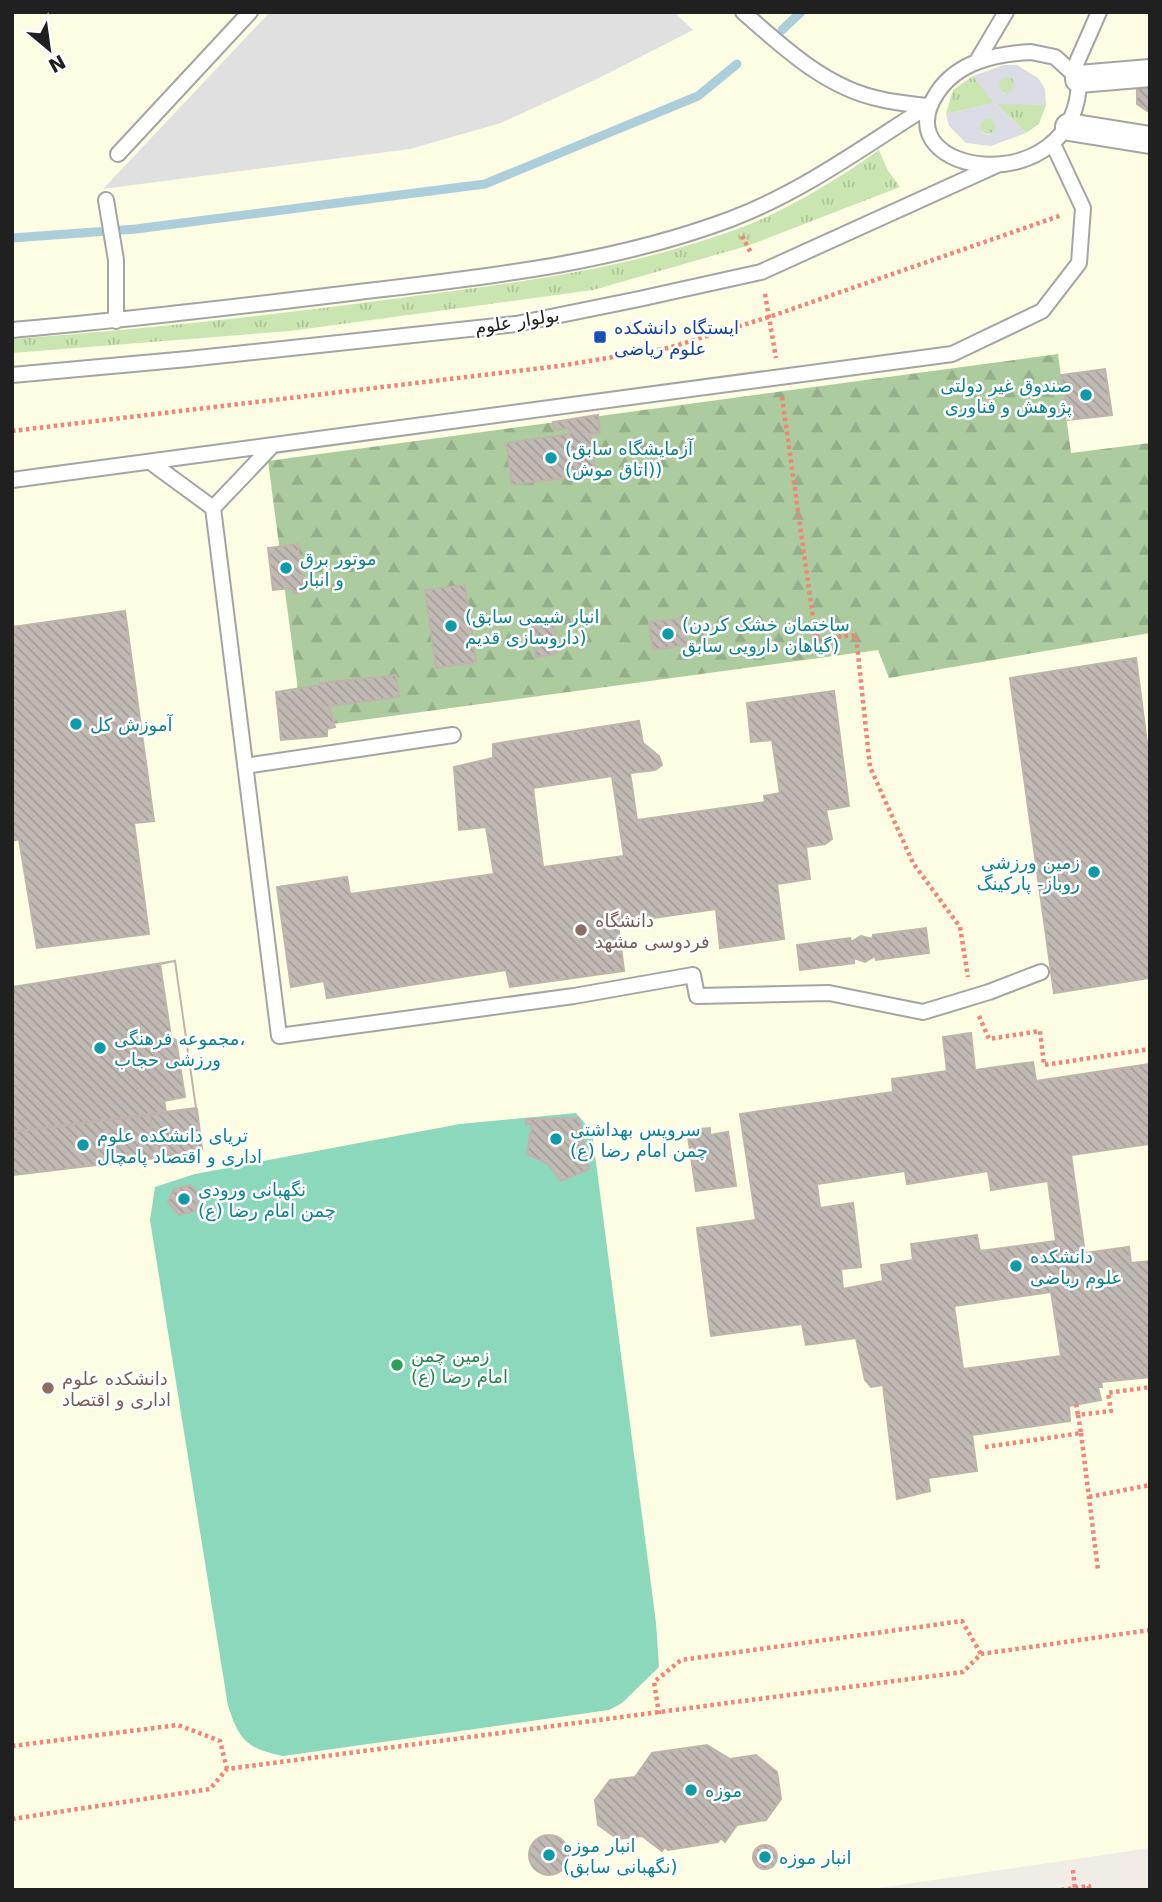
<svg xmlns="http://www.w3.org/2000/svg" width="1162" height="1902" font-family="'DejaVu Sans','Noto Sans Arabic',sans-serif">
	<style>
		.education { fill: #fcfde3 }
		.grass { fill: url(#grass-tufts) }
		.forest { fill: url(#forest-firs) }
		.pitch { fill: #8cd8bc }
		.parking { fill: #e0e0e0 }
		.plaza { fill: #dbdbe5; fill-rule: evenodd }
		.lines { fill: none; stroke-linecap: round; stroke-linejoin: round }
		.stream { stroke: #abceda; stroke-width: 9 }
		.building { fill: url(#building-back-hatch); stroke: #c0b4aa; stroke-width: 2; fill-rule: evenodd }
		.service-casing { stroke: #a4a4a4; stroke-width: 18 }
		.minor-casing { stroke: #a4a4a4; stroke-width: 30 }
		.path { stroke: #ef8679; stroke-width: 4.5; stroke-dasharray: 3.5 3.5; stroke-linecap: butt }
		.service { stroke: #fff; stroke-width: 14 }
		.minor { stroke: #fff; stroke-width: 26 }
		.transit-dot { fill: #1a4fb4; stroke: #fff; stroke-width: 2.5 }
		.culture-dot { fill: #0f9aa8; stroke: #fff; stroke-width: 2.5 }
		.education-dot { fill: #8d6e63; stroke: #fff; stroke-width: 2.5 }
		.leisure-dot { fill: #2e9e5b; stroke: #fff; stroke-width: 2.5 }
		.labels { text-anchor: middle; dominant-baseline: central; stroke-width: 5; stroke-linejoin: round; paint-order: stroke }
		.street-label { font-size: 18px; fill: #202020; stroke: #fff }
		.transit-label { font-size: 18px; fill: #164399; stroke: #fff; text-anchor: start }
		.culture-label { font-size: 18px; fill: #0d838f; stroke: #fff; text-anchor: start }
		.education-label { font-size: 18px; fill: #785e54; stroke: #fff; text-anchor: start }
		.leisure-label { font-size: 18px; fill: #27864d; stroke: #fff; text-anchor: start }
	</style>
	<defs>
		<pattern id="grass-tufts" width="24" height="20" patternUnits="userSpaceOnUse" patternTransform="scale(1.75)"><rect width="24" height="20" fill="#cae5b1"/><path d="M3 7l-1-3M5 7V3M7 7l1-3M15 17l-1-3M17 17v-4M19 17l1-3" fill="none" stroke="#adc498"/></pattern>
		<pattern id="forest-firs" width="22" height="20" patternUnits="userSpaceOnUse" patternTransform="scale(1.75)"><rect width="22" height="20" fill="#accc9f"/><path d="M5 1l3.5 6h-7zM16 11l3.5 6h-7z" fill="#94af89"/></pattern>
		<pattern id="building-back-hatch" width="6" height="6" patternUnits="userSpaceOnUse" patternTransform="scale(1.75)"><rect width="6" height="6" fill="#c0b9b4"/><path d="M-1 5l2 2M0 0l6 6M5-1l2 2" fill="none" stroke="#a59f9a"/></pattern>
	</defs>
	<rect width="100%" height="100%" fill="#f0ede7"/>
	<path class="education" d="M12,12H1150V1848L865,1890H12Z"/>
	<path class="grass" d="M973,76L995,103L1046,105L1039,124L1026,133L995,103L946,114L953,90Z
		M998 85a9 9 0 1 1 18 0a9 9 0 1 1-18 0Z
		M980 126a8 8 0 1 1 16 0a8 8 0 1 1-16 0Z
		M879,150L888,171L900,187L747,246L593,290L290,331L12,353V339C139,330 266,316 393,299C509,284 624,270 735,230C786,211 835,181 879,150Z"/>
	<path class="forest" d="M1058,354L1071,453L1150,443V633L889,678L878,650L303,728L268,461Z"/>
	<path class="pitch" d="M576,1113L592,1132L656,1623L659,1667L622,1703L609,1710L283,1756C246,1748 240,1741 228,1706L150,1220L155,1187L195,1174L460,1124Z"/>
	<path class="parking" d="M270,12H674L693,30L599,78L501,123L410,149L103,189Z"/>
	<path class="plaza" d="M1004,65H1017L1038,78L1045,89L1046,105L996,104L1026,133L991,146L966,143L949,126L946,114L994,103L973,76ZM1006,76L1012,78L1015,87L1007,94L1002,93L998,83ZM988,118L993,120L996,129L988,135L983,133L980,124Z"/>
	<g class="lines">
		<path class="stream" d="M782,30L801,12
			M12,238L136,229L485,184L698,96L737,64"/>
	</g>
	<path class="building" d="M1150,82V112H1149L1137,104V88Z
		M1105,369L1112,415L1068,420L1061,375Z
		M598,415L600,433L590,434L596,474L512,485L506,443L570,434L569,428L554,430L553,422Z
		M298,544L304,592L294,594L292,588L273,590L268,548Z
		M465,585L476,662L436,668L425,590Z
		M125,611L154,821L134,823L149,934L37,948L19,839L12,841V627Z
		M683,618L687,645L653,650L649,622Z
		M554,622L557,654L536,657L532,625Z
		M1136,658L1150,766V978L1054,993L1010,678Z
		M396,675L399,697L329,706L335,727L327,729V736L281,740L276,692L320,685V683Z
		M834,691L849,806L826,810L832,839L825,844L806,847L810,879L777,884L784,939L720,948L716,909L618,923L624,971L510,987L506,970L327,998L324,981L291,987L277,887L347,877L350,894L494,874L486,827L459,830L454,767L493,758V744L639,721L643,743L659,756L662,765L655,770L630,773L637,820L765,802L764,796L780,793L772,740L751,742L747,703ZM612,776L624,856L543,867L533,788Z
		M926,928L929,953L876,960L875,956L865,962L854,958V963L800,970L797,945L850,938L851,942L861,936L872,939L873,935Z
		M175,961L196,1108L12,1132V987Z
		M175,961L196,1108L166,1112L164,1101L185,1097L176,1040L171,1037L160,964Z
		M971,1033L975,1070L1033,1062L1036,1081L1150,1064V1144L1071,1155L1085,1253L1129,1247L1131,1263L1150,1261V1377L1101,1382L1102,1387H1098L1101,1400L1069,1406L1070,1421L972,1435L977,1471L928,1478L930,1491L897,1499L883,1385L871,1387L865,1380L856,1338L806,1345L802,1324L711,1336L697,1228L756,1220L740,1114L893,1092L892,1079L947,1071L943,1037ZM905,1171L907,1184L988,1171L991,1190L1048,1181L1056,1241L980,1251L977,1235L911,1244L913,1260L881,1265L883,1281L843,1289L841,1269L861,1267L853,1203L820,1208L817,1184ZM1051,1292L1061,1356L963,1369L954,1306Z
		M197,1109L202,1149L155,1158L150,1115Z
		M150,1115L155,1158L12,1175V1132Z
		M579,1118L589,1169L561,1181L548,1164L527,1154L532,1124H526V1119Z
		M710,1128V1135L728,1132L736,1186L696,1191L687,1130Z
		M190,1185L200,1195L195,1211L179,1215L168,1202L174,1189Z
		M707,1745L730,1759L756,1755L777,1772L781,1799L766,1820L737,1825L725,1842L721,1838L718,1842L668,1850L665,1847L662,1851L642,1836L618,1839L598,1825L595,1800L610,1780L635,1777L652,1753Z
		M529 1855a20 20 0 1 1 40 0a20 20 0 1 1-40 0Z
		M753 1857a12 12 0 1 1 24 0a12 12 0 1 1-24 0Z"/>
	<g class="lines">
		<g class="service-casing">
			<path id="service" d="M743,12C783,47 826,88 880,99C895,103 912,104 928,106
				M1031,52L1055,57L1079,79C1079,204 881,178 937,93C958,61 996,54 1031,52Z
				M977,61L1006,12
				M1073,71L1099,12
				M118,154L250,12
				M106,200L116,260V321
				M12,330C128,320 244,306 359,292C485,277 611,264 731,219C802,192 865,146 928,106
				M12,375L188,359L516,324L639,299L761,272L997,165
				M153,464L213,508L279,1036L574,996L693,975L697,996L829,993L923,1012L989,992L1041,972
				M12,480L952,354L1042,311L1079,263L1083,208L1053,144
				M213,508L270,448
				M245,766L453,735"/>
		</g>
		<g class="minor-casing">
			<path id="minor" d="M1079,79L1150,73
				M1069,127L1150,140"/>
		</g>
		<path class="path" d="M742,236L751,253
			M765,294L776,358
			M782,397L816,639L856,635L870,767L913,863L960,927L968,977
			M12,431L559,366L668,348L769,317L1062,215
			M979,1016L989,1039L1040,1031L1044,1065L1150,1049
			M1076,1404L1078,1415
			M1081,1433L1098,1570
			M985,1447L1081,1433L1078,1415L1111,1411L1108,1393L1150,1387
			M1089,1497L1150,1485
			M659,1714L654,1682L681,1660L962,1621L981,1654
			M12,1746L178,1725L220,1741L227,1769
			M12,1819L210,1789L227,1769L963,1672L981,1654L1150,1630
			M1073,1870L1075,1890
			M1061,1890L1089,1886V1890"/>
		<use href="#service" class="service"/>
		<use href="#minor" class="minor"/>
	</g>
	<rect class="transit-dot" x="593" y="330" width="14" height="14" rx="3.5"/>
	<g class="culture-dot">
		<circle cx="1086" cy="395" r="7"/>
		<circle cx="551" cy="458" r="7"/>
		<circle cx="286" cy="568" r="7"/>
		<circle cx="451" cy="626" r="7"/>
		<circle cx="668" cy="634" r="7"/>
		<circle cx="76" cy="724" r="7"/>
		<circle cx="1094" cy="872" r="7"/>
		<circle cx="100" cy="1048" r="7"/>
		<circle cx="556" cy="1139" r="7"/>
		<circle cx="83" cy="1145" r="7"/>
		<circle cx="184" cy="1199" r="7"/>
		<circle cx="1016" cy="1266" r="7"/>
		<circle cx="691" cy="1790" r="7"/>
		<circle cx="549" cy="1855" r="7"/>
		<circle cx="765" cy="1857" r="7"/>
	</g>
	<g class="education-dot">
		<circle cx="581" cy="930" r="7"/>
		<circle cx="48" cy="1388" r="7"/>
	</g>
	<circle class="leisure-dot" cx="397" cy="1365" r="7"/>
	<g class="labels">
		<g class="street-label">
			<text transform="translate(517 321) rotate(-9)">بولوار علوم</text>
		</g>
		<g class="transit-label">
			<text x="614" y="327">ایستگاه دانشکده<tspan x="614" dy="21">علوم ریاضی</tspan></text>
		</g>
		<g class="culture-label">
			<text x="1072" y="385" text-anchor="end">صندوق غیر دولتی<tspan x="1072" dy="21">پژوهش و فناوری</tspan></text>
			<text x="565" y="448">(آزمایشگاه سابق<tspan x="565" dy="21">(اتاق موش))</tspan></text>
			<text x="300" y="558">موتور برق<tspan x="300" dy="21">و انبار</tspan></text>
			<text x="465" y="616">(انبار شیمی سابق<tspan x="465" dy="21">داروسازی قدیم)</tspan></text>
			<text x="682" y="624">(ساختمان خشک کردن<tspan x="682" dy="21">گیاهان دارویی سابق)</tspan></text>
			<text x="90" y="724">آموزش کل</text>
			<text x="1080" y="862" text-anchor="end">زمین ورزشی<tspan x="1080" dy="21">روباز- پارکینگ</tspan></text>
			<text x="114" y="1038">مجموعه فرهنگی،<tspan x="114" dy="21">ورزشی حجاب</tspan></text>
			<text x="570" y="1129">سرویس بهداشتی<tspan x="570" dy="21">چمن امام رضا (ع)</tspan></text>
			<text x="97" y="1135">تریای دانشکده علوم<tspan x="97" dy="21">اداری و اقتصاد پامچال</tspan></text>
			<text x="198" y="1189">نگهبانی ورودی<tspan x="198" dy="21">چمن امام رضا (ع)</tspan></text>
			<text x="1030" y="1256">دانشکده<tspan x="1030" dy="21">علوم ریاضی</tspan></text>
			<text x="705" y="1790">موزه</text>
			<text x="563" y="1845">انبار موزه<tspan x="563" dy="21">(نگهبانی سابق)</tspan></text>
			<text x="779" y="1857">انبار موزه</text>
		</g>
		<g class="education-label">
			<text x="595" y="920">دانشگاه<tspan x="595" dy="21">فردوسی مشهد</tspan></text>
			<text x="62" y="1378">دانشکده علوم<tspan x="62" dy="21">اداری و اقتصاد</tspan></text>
		</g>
		<g class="leisure-label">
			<text x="411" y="1355">زمین چمن<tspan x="411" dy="21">امام رضا (ع)</tspan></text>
		</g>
	</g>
	<rect width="1162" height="1902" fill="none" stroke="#202020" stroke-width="28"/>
	<g transform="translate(49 49) rotate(151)" stroke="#ffffff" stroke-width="5" paint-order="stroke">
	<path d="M0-5L12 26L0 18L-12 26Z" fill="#202020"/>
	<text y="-10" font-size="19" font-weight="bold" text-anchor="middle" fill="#202020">N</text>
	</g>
</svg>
